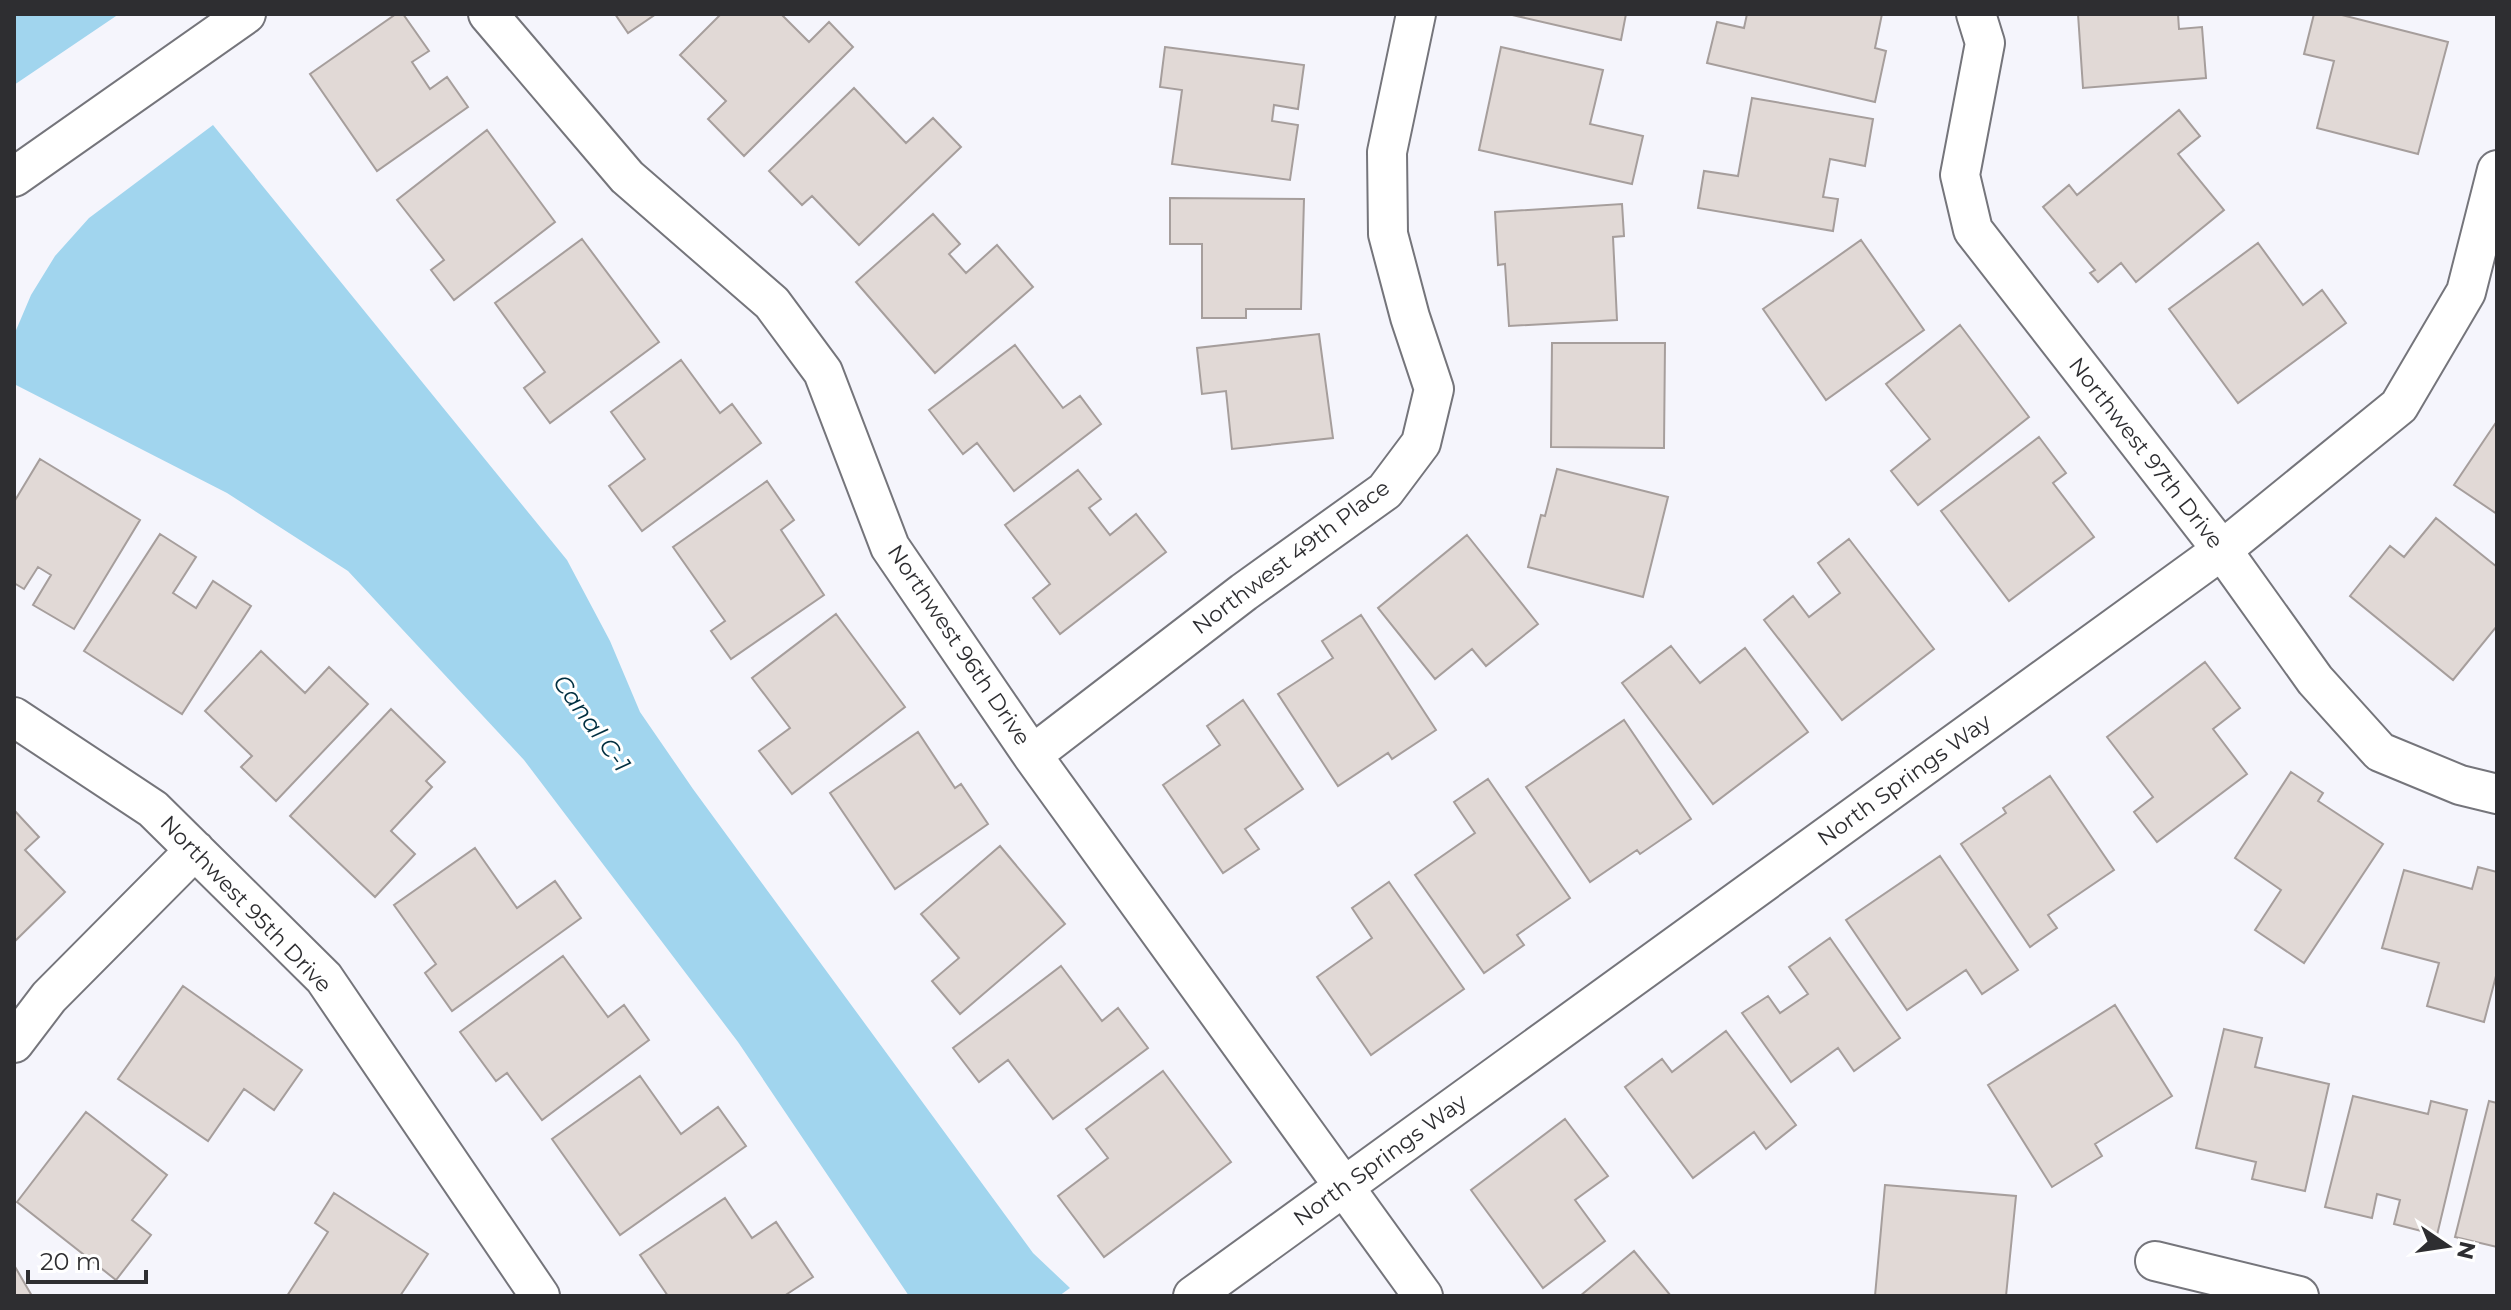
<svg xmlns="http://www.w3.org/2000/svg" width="2511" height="1310" font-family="Montserrat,sans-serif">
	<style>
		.water { fill: #a1d5ee }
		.building { fill: #e1d9d6; stroke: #a69e9c; stroke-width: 2 }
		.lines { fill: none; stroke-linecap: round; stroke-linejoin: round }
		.minor-casing { stroke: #75757b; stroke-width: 42 }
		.minor { stroke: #fff; stroke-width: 38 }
		.labels { text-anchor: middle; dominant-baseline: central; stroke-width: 6; stroke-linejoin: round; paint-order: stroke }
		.street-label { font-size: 22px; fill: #2e2e31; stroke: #fff }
		.water-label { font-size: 24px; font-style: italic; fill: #002f41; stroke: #fff }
	</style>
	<rect width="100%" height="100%" fill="#f5f5fc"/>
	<path class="water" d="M14,14H119L14,85Z
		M213,125L567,560L610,641L640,712L693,789L1033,1253L1070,1288L1059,1296H909L738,1042L524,760L348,571L227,493L14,384V335L31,295L55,256L89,218Z"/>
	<path class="building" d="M396,14H403L429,51L412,62L430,89L447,77L468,107L377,171L310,74Z
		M615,14H656L628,33Z
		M721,14H781L809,42L829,22L853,47L744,156L708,119L726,101L680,55Z
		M1508,14H1626L1621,40Z
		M1747,14H1882L1875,48L1886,51L1875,102L1707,63L1717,22L1744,28Z
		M2078,14H2178L2179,29L2202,27L2206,78L2083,88Z
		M2314,14H2338L2448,42L2418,154L2317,128L2334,61L2304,54Z
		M1165,47L1304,65L1298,109L1274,105L1272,121L1298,125L1290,180L1172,164L1182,90L1160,87Z
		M1501,47L1603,70L1590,124L1643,136L1632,184L1479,150Z
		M854,88L906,143L933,118L961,147L859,245L812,196L802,205L769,171Z
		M1752,98L1873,119L1865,166L1830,159L1823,197L1838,199L1833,231L1698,208L1704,171L1738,176Z
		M2179,110L2200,136L2178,154L2224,210L2136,282L2121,263L2098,282L2090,273L2095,270L2043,207L2069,185L2077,195Z
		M487,130L555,222L454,300L431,270L444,260L397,200Z
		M1170,198L1304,199L1301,309H1246V318H1202V244H1170Z
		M1622,204L1624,236L1613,237L1617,320L1509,326L1505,264L1498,265L1495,212Z
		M933,214L960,244L949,254L966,273L997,245L1033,287L935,373L856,282Z
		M582,239L659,342L550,423L524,388L545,372L495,303Z
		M1861,240L1924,330L1826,400L1763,309Z
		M2258,243L2303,305L2322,290L2346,323L2238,403L2169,309Z
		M1960,325L2029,417L1918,505L1891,471L1930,439L1886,384Z
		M1319,334L1333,438L1232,449L1226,391L1202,394L1197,348Z
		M1552,343H1665L1664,448L1551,447Z
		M1015,345L1063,408L1080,396L1101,424L1014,491L977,443L963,454L929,410Z
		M681,360L720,413L732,404L761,443L642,531L609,486L645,459L611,412Z
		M2497,421V514L2454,485Z
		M2039,437L2066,473L2053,483L2094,537L2009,601L1941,511Z
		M40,459L140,520L74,629L33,605L51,575L38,567L24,589L14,583V502Z
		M1557,469L1668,497L1643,597L1528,567L1541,515L1545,516Z
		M1078,470L1101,499L1089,508L1110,535L1136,514L1166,552L1060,634L1033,598L1050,584L1005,525Z
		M767,481L794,520L781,530L824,595L731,659L711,631L725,621L673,547Z
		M2436,518L2497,567V626L2453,680L2350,596L2390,546L2404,557Z
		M160,534L196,557L173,593L196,608L213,581L251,606L182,714L84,651Z
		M1467,535L1538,624L1486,666L1472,649L1435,679L1378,608Z
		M1849,539L1934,649L1842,720L1764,620L1793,596L1809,617L1840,593L1818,563Z
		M836,614L905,707L792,794L759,751L790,728L752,678Z
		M1361,615L1436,730L1392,759L1388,753L1338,786L1278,694L1333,658L1322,641Z
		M1671,646L1700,683L1745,648L1808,732L1713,804L1622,683Z
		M261,651L305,693L329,667L368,704L276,801L241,767L252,756L205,711Z
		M2205,662L2240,708L2213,729L2247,774L2157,842L2134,812L2153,797L2107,737Z
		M1243,700L1303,789L1245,829L1259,849L1223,873L1163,785L1220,745L1207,726Z
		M391,709L445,762L426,781L432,787L391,831L415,854L375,897L290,816Z
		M1624,720L1691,819L1640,854L1637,850L1590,882L1526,787Z
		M918,732L955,788L961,784L988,824L895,889L830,793Z
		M2291,772L2323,793L2318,801L2383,844L2304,963L2255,930L2281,890L2235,858Z
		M2050,776L2114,870L2048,915L2057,928L2030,947L1961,844L2006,813L2003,808Z
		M1488,779L1570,898L1517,935L1524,945L1484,973L1415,875L1475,833L1454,802Z
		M14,810L39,837L25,850L65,892L14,942Z
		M1000,846L1065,924L960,1014L932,981L959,958L921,914Z
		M475,848L517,908L555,881L581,918L452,1011L425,973L436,964L394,905Z
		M1940,856L2018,970L1982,994L1966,970L1907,1010L1846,920Z
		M2478,867L2497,872V972L2484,1022L2427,1006L2439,963L2382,948L2404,870L2472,889Z
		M1389,882L1464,989L1371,1055L1317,977L1372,938L1352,908Z
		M1830,938L1900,1038L1854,1071L1838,1048L1791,1082L1742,1013L1768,996L1780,1013L1808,994L1789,967Z
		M563,956L608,1017L624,1005L649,1040L542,1120L507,1073L496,1081L460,1032Z
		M1061,966L1102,1021L1118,1008L1148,1048L1053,1119L1008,1060L979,1082L953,1048Z
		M183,986L302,1070L274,1110L244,1089L208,1141L118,1079Z
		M2115,1005L2172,1096L2095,1144L2102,1156L2052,1187L1988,1085Z
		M2224,1029L2262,1038L2255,1067L2329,1084L2305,1191L2252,1179L2256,1162L2196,1148Z
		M1726,1031L1796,1125L1766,1149L1754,1132L1693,1178L1625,1087L1662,1059L1672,1072Z
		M1163,1071L1231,1162L1104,1257L1058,1196L1108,1158L1086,1129Z
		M640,1076L681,1134L718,1107L746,1146L620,1235L552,1139Z
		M2353,1096L2428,1114L2431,1101L2467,1110L2437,1235L2394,1224L2400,1200L2377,1194L2372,1218L2325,1207Z
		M2489,1101L2497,1103V1247L2455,1237Z
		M86,1112L167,1175L132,1220L151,1235L116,1280L17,1202Z
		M1565,1119L1608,1176L1575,1200L1605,1241L1543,1288L1471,1190Z
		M1885,1185L2016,1196L2006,1296H1875Z
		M334,1193L428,1254L400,1296H287L328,1232L315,1223Z
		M725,1198L752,1238L776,1222L813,1277L784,1296H668L640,1255Z
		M1634,1251L1671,1296H1580Z
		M14,1265L32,1296H14Z"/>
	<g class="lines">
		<g class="minor-casing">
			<path id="minor" d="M488,14L627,177L772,303L823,372L890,547L1032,755L1423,1296
				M1976,14L1985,43L1960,175L1973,230L2222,550L2315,680L2380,752L2460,785L2497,794
				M14,177L246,14
				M14,717L153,809L324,978L540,1296
				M1032,755L1244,592L1385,491L1421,443L1434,389L1410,317L1388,234L1387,152L1416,14
				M14,1043L49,997L195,850
				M2155,1261L2299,1296
				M1193,1296L2222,550L2399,406L2466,292L2497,170"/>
		</g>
		<use href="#minor" class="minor"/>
	</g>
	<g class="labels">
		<g class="street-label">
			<text transform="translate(2146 453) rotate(52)">Northwest 97th Drive</text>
			<text transform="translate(1291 557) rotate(-37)">Northwest 49th Place</text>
			<text transform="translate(959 645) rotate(56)">Northwest 96th Drive</text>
			<text transform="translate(1904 780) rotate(-36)">North Springs Way</text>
			<text transform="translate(246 904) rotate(46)">Northwest 95th Drive</text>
			<text transform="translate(1380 1160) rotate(-36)">North Springs Way</text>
		</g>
		<g class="water-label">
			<text transform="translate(592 723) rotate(54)">Canal C-1</text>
		</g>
	</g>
	<rect width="2511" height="1310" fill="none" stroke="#2e2e31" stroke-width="32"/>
	<g transform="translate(2447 1246) rotate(103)" stroke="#ffffff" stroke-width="6" paint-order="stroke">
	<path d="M0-6L14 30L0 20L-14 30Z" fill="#2e2e31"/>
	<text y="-12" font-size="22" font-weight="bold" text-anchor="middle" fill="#2e2e31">N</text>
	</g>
	<path d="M28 1270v12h118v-12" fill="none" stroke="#2e2e31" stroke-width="4"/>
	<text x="40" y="1270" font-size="24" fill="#2e2e31" stroke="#ffffff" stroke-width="6" paint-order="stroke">20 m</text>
</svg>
